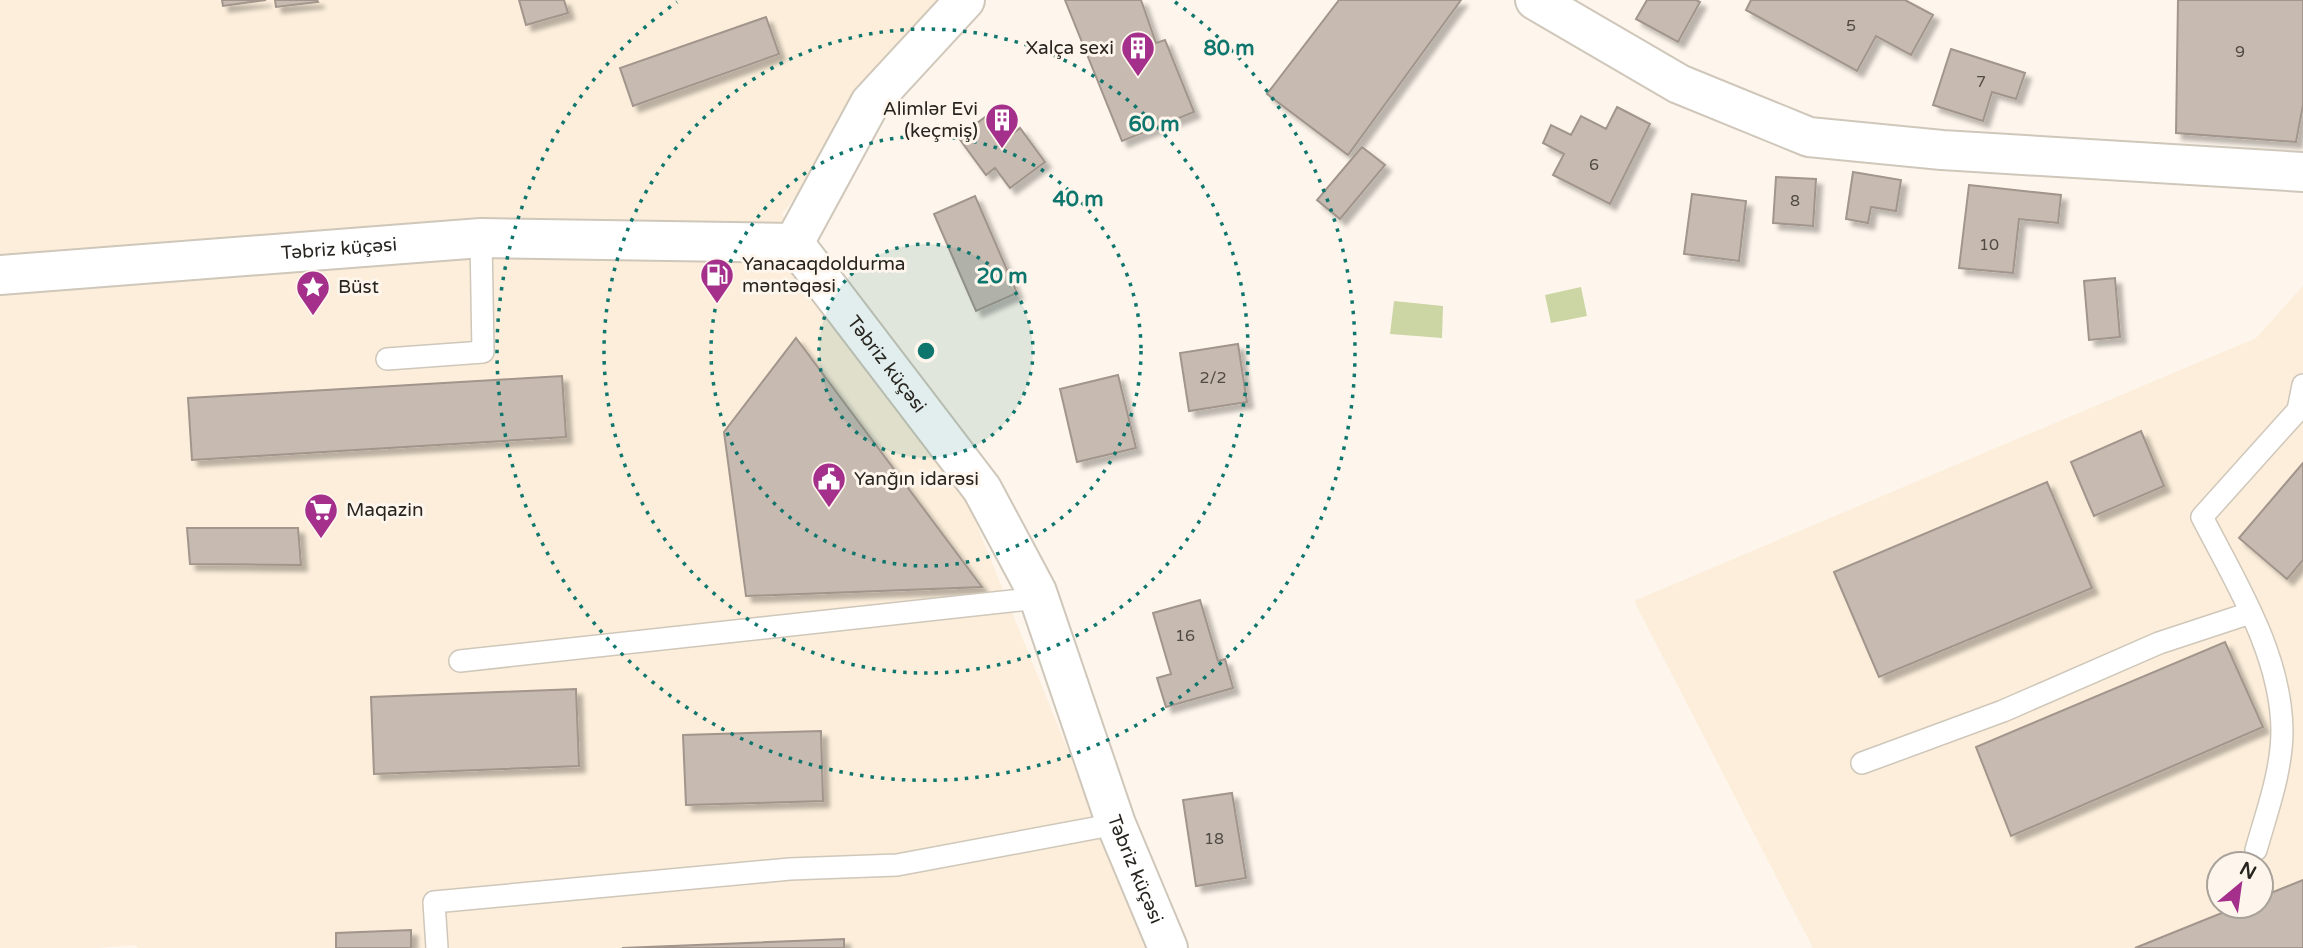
<svg xmlns="http://www.w3.org/2000/svg" width="2303" height="948" font-family="'Varela Round',sans-serif">
	<style>
		.built { fill: #fceeda; fill-rule: evenodd }
		.water { fill: #ccd6a4 }
		.building { fill: #c7bab1; stroke: #a1958c; stroke-width: 2; filter: url(#shadow) }
		.lines { fill: none; stroke-linecap: round; stroke-linejoin: round }
		.service-casing { stroke: #cfc7ba; stroke-width: 24 }
		.minor-casing { stroke: #cfc7ba; stroke-width: 42 }
		.tertiary-casing { stroke: #cfc7ba; stroke-width: 42 }
		.secondary-casing { stroke: #cfc7ba; stroke-width: 42 }
		.service { stroke: #fff; stroke-width: 21 }
		.minor { stroke: #fff; stroke-width: 38 }
		.tertiary { stroke: #fff; stroke-width: 38 }
		.secondary { stroke: #fff; stroke-width: 38 }
		.ring { fill: none; stroke: #0f766e; stroke-width: 3.5; stroke-dasharray: 3.5 7 }
		.labels { text-anchor: middle; dominant-baseline: central; stroke-width: 6; stroke-linejoin: round; paint-order: stroke }
		.number-label { font-size: 16px; fill: #504a44 }
		.poi-label { font-size: 19px; fill: #282520; stroke: #fef6ec; text-anchor: start }
		.street-label { font-size: 19px; fill: #282520; stroke: #fef6ec }
		.centre { fill: #0f766e; stroke: #fef6ec; stroke-width: 3.5 }
		.ring-label { font-size: 21px; text-anchor: middle; font-weight: bold; fill: #0f766e; stroke: #fef6ec; stroke-width: 6; stroke-linejoin: round; paint-order: stroke }
	</style>
	<defs>
		<filter id="shadow"><feDropShadow dx="6" dy="6" stdDeviation="2" flood-color="#0004"/></filter>
	</defs>
	<rect width="100%" height="100%" fill="#fef6ec"/>
	<path class="built" d="M0,0H949L782,214L965,496L1148,948H138L135,945L98,948H0Z
		M2303,286V948H1813L1634,601L2256,338ZM2219,864H2261V906H2219Z"/>
	<path class="water" d="M1581,287L1587,316L1551,323L1545,295Z
		M1394,301L1443,306L1442,338L1390,334Z"/>
	<path class="building" d="M222,0H266L223,6Z
		M275,0H317L318,2L276,7Z
		M519,0H564L568,13L526,25Z
		M1065,0H1141L1156,43L1165,40L1194,112L1122,141Z
		M1339,0H1461L1348,155L1267,94Z
		M1647,0H1696L1700,2L1678,42L1636,19Z
		M1751,0H1905L1933,15L1911,55L1876,36L1857,71L1746,10Z
		M2178,0H2303V105L2296,142L2176,133Z
		M766,17L779,54L633,106L620,68Z
		M1951,49L2025,73L2016,99L1992,92L1983,121L1933,105Z
		M1617,107L1650,124L1610,204L1553,175L1564,154L1543,143L1551,125L1571,135L1581,116L1606,129Z
		M988,115L1006,139L1020,128L1045,162L1010,188L995,168L986,175L958,137Z
		M1362,147L1385,165L1340,219L1317,200Z
		M1853,172L1901,180L1896,211L1871,207L1868,223L1846,219Z
		M1776,177L1816,179L1813,226L1773,223Z
		M1969,185L2061,195L2058,223L2019,219L2013,273L1959,268Z
		M1692,194L1746,201L1739,261L1684,254Z
		M975,196L1017,293L976,311L934,214Z
		M2115,278L2120,337L2089,340L2084,281Z
		M796,338L982,587L746,596L724,432Z
		M1238,344L1247,402L1189,411L1180,353Z
		M1118,375L1136,448L1077,462L1060,389Z
		M562,376L566,437L192,460L188,398Z
		M2141,431L2164,486L2094,516L2071,462Z
		M2303,463V560L2287,579L2239,538Z
		M2047,482L2092,588L1879,677L1834,572Z
		M187,528H298L301,565L190,564Z
		M1200,600L1218,661L1225,659L1233,688L1166,707L1157,678L1171,674L1153,613Z
		M2225,642L2263,727L2011,836L1976,747Z
		M576,689L579,766L374,774L371,697Z
		M821,731L823,801L686,805L683,735Z
		M1232,793L1246,878L1196,886L1183,800Z
		M2303,880V948H2135L2239,906H2261V897Z
		M411,930V948H336V933Z
		M844,939V948H622Z"/>
	<g class="lines">
		<g class="service-casing">
			<path id="service" d="M387,359L483,352L481,238
				M460,661L1039,598
				M1862,763L2003,711L2159,643L2250,613
				M2256,850C2267,811 2282,771 2282,730C2281,654 2236,583 2202,517L2298,410L2303,385
				M437,948L434,902L790,869L897,865L1116,824"/>
		</g>
		<g class="minor-casing">
			<path id="minor" d="M1535,0L1679,84L1809,137L1942,150L2303,172"/>
		</g>
		<g class="tertiary-casing">
			<path id="tertiary" d="M794,243L870,103L965,0"/>
		</g>
		<g class="secondary-casing">
			<g id="secondary">
				<path id="s1" d="M0,275L481,238L794,243L982,489L1037,592L1116,824L1168,948"/>
			</g>
		</g>
		<use href="#service" class="service"/>
		<use href="#minor" class="minor"/>
		<use href="#tertiary" class="tertiary"/>
		<use href="#secondary" class="secondary"/>
	</g>
	<circle cx="926" cy="351" r="107" fill="#0f766e" fill-opacity=".12"/>
	<g class="ring">
		<circle cx="926" cy="351" r="107"/>
		<circle cx="926" cy="351" r="215"/>
		<circle cx="926" cy="351" r="322"/>
		<path d="M1175 2A429 429 0 1 1 677 2"/>
	</g>
	<defs>
		<g id="building-pin" transform="scale(1.75)"><path d="M0 17L-7.5 6A9.5 9.5 0 1 1 7.5 6Z" fill="#a4308b" stroke="#fef6ec"/><path d="M-4-6H4V6H1V3H-1V6H-4ZM-2.5-4.3h1.7v1.8h-1.7ZM.8-4.3h1.7v1.8H.8ZM-2.5-1h1.7V.8h-1.7ZM.8-1h1.7V.8H.8Z" fill="#fff"/></g>
		<g id="fuel-pin" transform="scale(1.75)"><path d="M0 17L-7.5 6A9.5 9.5 0 1 1 7.5 6Z" fill="#a4308b" stroke="#fef6ec"/><path d="M-5.5-6h7V0h2V4h1.3V-2.5L3-4.5l.8-.8L6-3V5H2.5V1h-1V6h-7ZM-4.2-4.7v3.2H.2V-4.7Z" fill="#fff"/></g>
		<g id="sight-pin" transform="scale(1.75)"><path d="M0 17L-7.5 6A9.5 9.5 0 1 1 7.5 6Z" fill="#a4308b" stroke="#fef6ec"/><path d="M0-6L1.8-2.2L6-1.7L2.9 1.2L3.7 5.4L0 3.3L-3.7 5.4L-2.9 1.2L-6-1.7L-1.8-2.2Z" fill="#fff"/></g>
		<g id="civic-pin" transform="scale(1.75)"><path d="M0 17L-7.5 6A9.5 9.5 0 1 1 7.5 6Z" fill="#a4308b" stroke="#fef6ec"/><path d="M-.6-6.5H3V-4.5H.6V-3L4-1V1h2V6H-6V1h2V-1L-.6-3ZM-1.2 2.5V6h2.4V2.5Z" fill="#fff"/></g>
		<g id="supermarket-pin" transform="scale(1.75)"><path d="M0 17L-7.5 6A9.5 9.5 0 1 1 7.5 6Z" fill="#a4308b" stroke="#fef6ec"/><path d="M-6-5.5h2.5l.6 2H6L4.5 2H-2.5L-4.4-4H-6ZM-1.5 3.2a1.3 1.3 0 1 0 .1 0ZM3 3.2a1.3 1.3 0 1 0 .1 0Z" fill="#fff"/></g>
	</defs>
	<g fill-rule="evenodd">
		<use href="#building-pin" x="1138" y="48"/>
		<use href="#building-pin" x="1002" y="120"/>
		<use href="#fuel-pin" x="717" y="275"/>
		<use href="#sight-pin" x="313" y="287"/>
		<use href="#civic-pin" x="829" y="479"/>
		<use href="#supermarket-pin" x="321" y="510"/>
	</g>
	<g class="labels">
		<g class="number-label">
			<text x="1851" y="26">5</text>
			<text x="2240" y="52">9</text>
			<text x="1981" y="82">7</text>
			<text x="1594" y="165">6</text>
			<text x="1795" y="201">8</text>
			<text x="1989" y="245">10</text>
			<text x="1213" y="378">2/2</text>
			<text x="1185" y="636">16</text>
			<text x="1214" y="839">18</text>
		</g>
		<g class="poi-label">
			<text x="1114" y="48" text-anchor="end">Xalça sexi</text>
			<text x="978" y="109" text-anchor="end">Alimlər Evi<tspan x="978" dy="22">(keçmiş)</tspan></text>
			<text x="742" y="264">Yanacaqdoldurma<tspan x="742" dy="22">məntəqəsi</tspan></text>
			<text x="338" y="287">Büst</text>
			<text x="854" y="479">Yanğın idarəsi</text>
			<text x="346" y="510">Maqazin</text>
		</g>
		<g class="street-label">
			<text stroke="none"><textPath href="#s1" startOffset="340">Təbriz küçəsi</textPath></text>
			<text stroke="none"><textPath href="#s1" startOffset="948">Təbriz küçəsi</textPath></text>
			<text stroke="none"><textPath href="#s1" startOffset="1516">Təbriz küçəsi</textPath></text>
		</g>
	</g>
	<circle cx="926" cy="351" r="10" class="centre"/>
	<g class="ring-label">
		<text x="1229" y="55">80 m</text>
		<text x="1154" y="131">60 m</text>
		<text x="1078" y="206">40 m</text>
		<text x="1002" y="283">20 m</text>
	</g>
	<g transform="translate(2240 885) rotate(29)"><circle r="33" fill="#fef6ec" stroke="#a8a29a" stroke-width="2"/>
	<path d="M0-5L12 26L0 18L-12 26Z" fill="#a4308b"/>
	<text y="-10" font-size="19" font-weight="bold" text-anchor="middle" fill="#282520">N</text>
	</g>
</svg>
